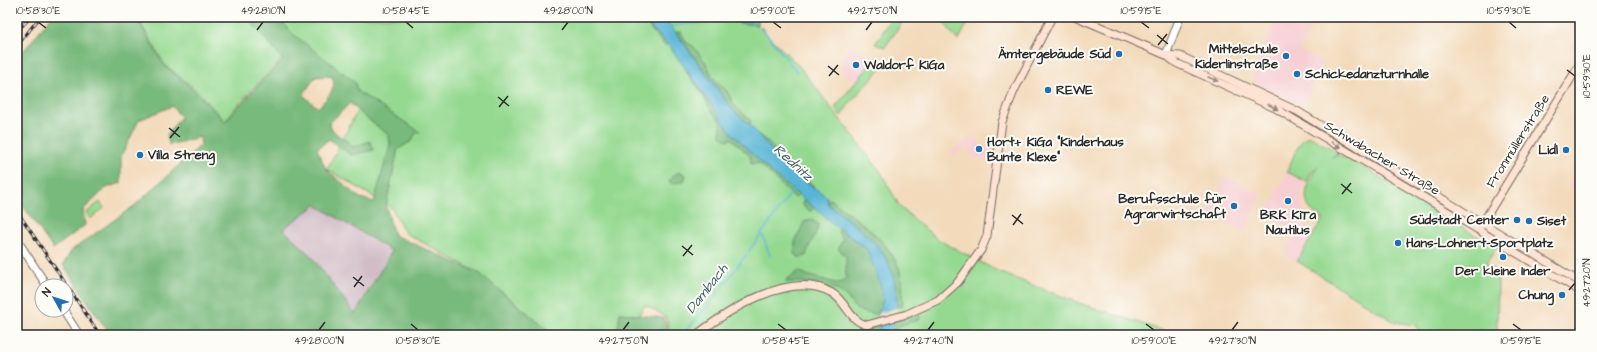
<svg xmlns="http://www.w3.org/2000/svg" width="1597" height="352" font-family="'Architects Daughter',sans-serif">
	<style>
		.built { fill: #f7cfd3 }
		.industrial { fill: #d2bdc7 }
		.green { fill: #95d991; stroke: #60825e }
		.forest { fill: #78b97b; stroke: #527253; fill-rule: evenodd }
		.water { fill: #58b5d6; stroke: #427080 }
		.pier { fill: #f3dabb }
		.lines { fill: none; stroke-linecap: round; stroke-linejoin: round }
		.stream { stroke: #58b5d6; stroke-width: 1.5 }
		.tertiary-casing { stroke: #71685d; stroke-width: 9 }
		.secondary-casing { stroke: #71685d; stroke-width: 9 }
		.tertiary { stroke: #fff; stroke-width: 7 }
		.secondary { stroke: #fee3d2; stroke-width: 7 }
		.rail-casing { stroke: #2b2b2b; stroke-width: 3 }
		.rail { stroke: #fdfcf7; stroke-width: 1.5; stroke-dasharray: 4.5; stroke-linecap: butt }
		.oneway { fill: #94877e }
		.ticks { fill: none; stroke: #2b2b2b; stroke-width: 1.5 }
		.poi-dot { fill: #1f6fb2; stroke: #fdfcf7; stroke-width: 1.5 }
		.labels { text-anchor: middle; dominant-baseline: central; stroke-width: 4; stroke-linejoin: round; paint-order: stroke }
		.poi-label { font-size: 13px; font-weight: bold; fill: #2b2b2b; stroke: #fdfcf7; text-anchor: start }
		.street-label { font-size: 13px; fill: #2b2b2b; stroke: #fdfcf7 }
		.water-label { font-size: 14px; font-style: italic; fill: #3b5b67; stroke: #fdfcf7 }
		.neatline { fill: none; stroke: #2b2b2b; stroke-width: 1.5 }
		.ticks-label { font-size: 10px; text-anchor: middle; fill: #2b2b2b }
	</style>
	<rect width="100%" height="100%" fill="#fdfcf7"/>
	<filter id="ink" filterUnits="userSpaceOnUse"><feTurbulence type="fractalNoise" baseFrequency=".025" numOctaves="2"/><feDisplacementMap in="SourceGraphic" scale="8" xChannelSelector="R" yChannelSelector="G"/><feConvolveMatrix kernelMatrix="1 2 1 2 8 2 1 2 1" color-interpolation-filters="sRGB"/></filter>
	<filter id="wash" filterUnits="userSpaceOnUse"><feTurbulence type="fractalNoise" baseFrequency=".012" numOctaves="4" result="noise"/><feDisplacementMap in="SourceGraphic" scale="16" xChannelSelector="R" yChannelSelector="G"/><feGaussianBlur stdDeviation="0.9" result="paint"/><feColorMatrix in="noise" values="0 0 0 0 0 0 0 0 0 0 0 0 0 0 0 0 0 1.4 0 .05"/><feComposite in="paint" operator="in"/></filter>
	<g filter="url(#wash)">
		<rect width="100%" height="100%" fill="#f3dabb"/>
		<path class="built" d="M1262,17H1315L1300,50L1323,62L1306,101L1297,103L1254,82L1252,76L1274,22Z
			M849,46L875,57L873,64L855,84L839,67Z
			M974,136L983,147L990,148L988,160L979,158L976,160L967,147L954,156L951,151Z
			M1580,168V194L1568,187Z
			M1286,173L1306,183L1302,192V199L1305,214L1295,230L1266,216Z
			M1225,176L1262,195L1245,232L1207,214Z
			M1302,224L1315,231L1296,262L1284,255Z"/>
		<path class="industrial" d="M316,205L392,251L355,314L312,257L283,229Z"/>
		<path class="green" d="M137,17H759L757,25L798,65L880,171L900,207L937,239L1001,273L1079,303L1176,335H672L666,317L645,305L639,315L620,313L617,335H554L479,273L405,233L392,208L327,169L363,100L297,44L241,101L225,121L194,88L165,65Z
			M892,17H906L885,47L875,44Z
			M940,17H971L958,41Z
			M877,57L885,64L849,104L841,116L835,107Z
			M1309,136L1339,153L1332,157L1338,155L1353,161L1496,248L1486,264L1498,273L1497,335H1418L1417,325L1395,322L1297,261L1323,219C1320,216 1315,214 1312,211C1300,199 1309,178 1318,167L1311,173L1307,182L1287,172C1292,162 1298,139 1309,136Z
			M1366,158L1390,170L1422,190L1397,178Z
			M100,202L104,208L90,219L86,213Z
			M1494,233L1566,277L1565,279L1492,235Z"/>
		<path class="forest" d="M51,17H136L164,65L193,89L225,122L242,102L283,60L247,17H278L293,34L355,82L357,91L420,132L415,134L412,141L398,149L386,206L394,235L479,273L554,335H110L63,265L72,250L134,206L201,145L200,137L169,145L167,135L181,117L172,106L139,120L121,157V183L106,188L83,210L85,225L53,249L17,197V59ZM331,76C340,87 325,100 318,108L303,95L315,77ZM350,103L365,117L389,135L390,145L374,202L360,198L326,169L317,149L329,139L351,155L374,150L370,141L353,147C343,135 337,139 329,124ZM316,205L392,251L355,314L312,257L283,229Z
			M629,17H641L667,44L665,46L649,27L640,21Z
			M738,17H759L758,25L739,23Z
			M676,32H681L687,43L693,46L706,63L712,76L727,91L734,105L751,121L750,125L734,111Z
			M685,67L732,134L799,195L795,198L762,166L757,163L751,164L750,156L732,139L726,140L721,136L720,121C710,111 705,98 697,86C692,79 687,75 685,67Z
			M760,135L774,148L787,165L812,184L815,189L786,167L759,136Z
			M680,172L686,175L684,181L672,184L669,181L673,175Z
			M804,199L814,208L811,211L806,209L802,204Z
			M830,199C855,219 893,241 901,275C903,284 902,296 903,306L897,307L894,277L870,238L828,204Z
			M811,219L818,224C818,235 808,244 806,256L800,258L794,254L795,242L804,222Z
			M839,229L867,249L875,266L881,286L883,300L878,314C870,314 861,313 855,308C851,304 849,299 845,295C829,283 806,282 786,282V280L799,271L807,275L839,284L846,278V256L838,249L843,239L838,232Z
			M620,313L664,318L670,335H617Z
			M919,313L920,319L899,326L896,332L898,335H894L892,327L894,321Z
			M879,326L884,335H870L866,330Z"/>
		<path class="water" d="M641,17H664L734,111L750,125L786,167L827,197L828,204C853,224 886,244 894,278C896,286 896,294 897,302C898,314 891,323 894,335H880L878,314L883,300L881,286L867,249L837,227L772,173L732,134L671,48Z"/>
		<path class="pier" d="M898,308L896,320L877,323L879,313Z"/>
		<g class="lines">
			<path class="stream" d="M670,26L731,19L757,23
				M761,27L797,72
				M762,234L770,256
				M749,251L793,190
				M682,335L710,304L746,255"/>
		</g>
	</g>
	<g filter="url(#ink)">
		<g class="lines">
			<g class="tertiary-casing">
				<path id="tertiary" d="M1166,55L1180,17
					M17,240L47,286
					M63,310L79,335"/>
			</g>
			<g class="secondary-casing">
				<path id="secondary" d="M1077,17L1166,55L1180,56L1297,111L1580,282
					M1166,55L1176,63L1275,108L1580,291
					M1480,227L1580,64
					M696,335C729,310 791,269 832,293C847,302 849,321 867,325L907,314L938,300L958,282L981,250L987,236L1002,122L1014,91L1052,17"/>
			</g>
			<use href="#tertiary" class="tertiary"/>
			<use href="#secondary" class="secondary"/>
			<g class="rail-casing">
				<path id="rail" d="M17,31L31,17
					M17,46L40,17
					M17,211L100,335"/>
			</g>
			<use href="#rail" class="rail"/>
		</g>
		<defs><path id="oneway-solid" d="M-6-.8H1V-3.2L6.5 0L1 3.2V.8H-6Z"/></defs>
		<g class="oneway">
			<use href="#oneway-solid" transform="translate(1213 79) rotate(23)"/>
			<use href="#oneway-solid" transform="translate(1273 107) rotate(29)"/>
			<use href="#oneway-solid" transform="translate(1336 145) rotate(31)"/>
		</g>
	</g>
	<path class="ticks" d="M38,22L46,28M406,22L413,28M773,22L781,28M1141,22L1149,28M1509,22L1516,28M257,30L263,22M562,30L568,22M866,30L872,22M1157,35L1168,44M1158,45L1167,34M828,66L839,75M1567,70L1575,76M829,76L838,65M498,97L509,106M499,107L508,96M169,128L180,137M170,138L179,127M1341,184L1352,193M1342,194L1351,183M1012,215L1023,224M1013,225L1021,214M682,246L693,255M683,256L692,245M353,277L364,286M354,287L362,276M1569,290L1575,283M411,324L418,330M778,324L786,330M1146,324L1154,330M1513,324L1521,330M319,330L325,322M623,330L629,322M928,330L934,322M1232,330L1238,322"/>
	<g class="poi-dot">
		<circle cx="1119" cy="54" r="4"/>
		<circle cx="1286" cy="56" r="4"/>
		<circle cx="856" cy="65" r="4"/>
		<circle cx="1297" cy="74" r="4"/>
		<circle cx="1048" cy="90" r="4"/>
		<circle cx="979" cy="149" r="4"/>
		<circle cx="1566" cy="150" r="4"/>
		<circle cx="140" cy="155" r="4"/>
		<circle cx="1288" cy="201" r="4"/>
		<circle cx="1234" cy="206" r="4"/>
		<circle cx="1517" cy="220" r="4"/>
		<circle cx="1529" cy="221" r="4"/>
		<circle cx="1398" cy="243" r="4"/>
		<circle cx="1503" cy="257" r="4"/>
		<circle cx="1562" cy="295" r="4"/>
	</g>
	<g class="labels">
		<g class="poi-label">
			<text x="1278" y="49" text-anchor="end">Mittelschule<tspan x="1278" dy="15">Kiderlinstraße</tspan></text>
			<text x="1111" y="54" text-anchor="end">Ämtergebäude Süd</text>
			<text x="864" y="65">Waldorf KiGa</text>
			<text x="1305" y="74">Schickedanzturnhalle</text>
			<text x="1056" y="90">REWE</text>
			<text x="987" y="142">Hort+ KiGa "Kinderhaus<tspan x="987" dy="15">Bunte Klexe"</tspan></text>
			<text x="1558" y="150" text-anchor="end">Lidl</text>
			<text x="148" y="155">Villa Streng</text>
			<text x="1226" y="199" text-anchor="end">Berufsschule für<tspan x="1226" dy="15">Agrarwirtschaft</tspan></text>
			<text x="1288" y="215" text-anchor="middle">BRK KiTa<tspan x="1288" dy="15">Nautilus</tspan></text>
			<text x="1509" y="220" text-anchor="end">Südstadt Center</text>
			<text x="1537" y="221">Siset</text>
			<text x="1406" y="243">Hans-Lohnert-Sportplatz</text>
			<text x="1503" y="271" text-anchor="middle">Der kleine Inder</text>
			<text x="1554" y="295" text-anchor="end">Chung</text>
		</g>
		<g class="street-label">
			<text transform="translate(1518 141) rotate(-58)">Fronmüllerstraße</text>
			<text transform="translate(1382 158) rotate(31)">Schwabacher Straße</text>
		</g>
		<g class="water-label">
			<text transform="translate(793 163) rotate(42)">Rednitz</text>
			<text transform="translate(707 289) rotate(-52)">Dambach</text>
		</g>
	</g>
	<rect width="1597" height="352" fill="none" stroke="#fdfcf7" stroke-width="44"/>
	<g transform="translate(54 298) rotate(309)"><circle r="19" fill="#fdfcf7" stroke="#a9a8a5"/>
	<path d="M0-3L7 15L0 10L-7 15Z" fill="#1f6fb2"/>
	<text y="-6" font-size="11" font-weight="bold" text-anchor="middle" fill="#2b2b2b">N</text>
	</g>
	<rect x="22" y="22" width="1553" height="308" class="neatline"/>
	<g class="ticks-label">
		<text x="38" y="14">10°58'30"E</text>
		<text x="263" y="14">49°28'10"N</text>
		<text x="406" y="14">10°58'45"E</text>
		<text x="568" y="14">49°28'00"N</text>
		<text x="773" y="14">10°59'00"E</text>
		<text x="872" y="14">49°27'50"N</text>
		<text x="1141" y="14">10°59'15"E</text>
		<text x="1509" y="14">10°59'30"E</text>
		<text transform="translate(1586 76) rotate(-90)" y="4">10°59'30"E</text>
		<text transform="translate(1586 283) rotate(-90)" y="4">49°27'20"N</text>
		<text x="319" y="344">49°28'00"N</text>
		<text x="418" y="344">10°58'30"E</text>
		<text x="623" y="344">49°27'50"N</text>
		<text x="786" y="344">10°58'45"E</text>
		<text x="928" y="344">49°27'40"N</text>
		<text x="1154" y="344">10°59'00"E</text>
		<text x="1232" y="344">49°27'30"N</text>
		<text x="1521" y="344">10°59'15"E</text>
	</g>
</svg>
